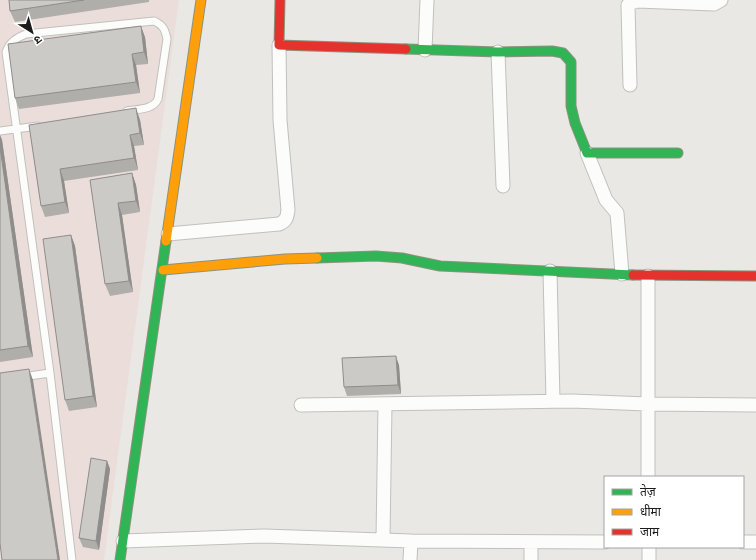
<svg xmlns="http://www.w3.org/2000/svg" width="756" height="560" font-family="Roboto,'Noto Sans Devanagari',sans-serif">
	<style>
		.commercial { fill: #ebdeda }
		.lines { fill: none; stroke-linecap: round; stroke-linejoin: round }
		.lane-casing { stroke: #c0c0be; stroke-width: 9 }
		.street-casing { stroke: #c0c0be; stroke-width: 15 }
		.fast-casing { stroke: #8d917e; stroke-width: 11 }
		.slow-casing { stroke: #8d917e; stroke-width: 11 }
		.jam-casing { stroke: #8d917e; stroke-width: 11 }
		.lane { stroke: #fcfcfb; stroke-width: 7 }
		.street { stroke: #fcfcfb; stroke-width: 13 }
		.fast { stroke: #30b455; stroke-width: 9 }
		.slow { stroke: #ff9f0a; stroke-width: 9 }
		.jam { stroke: #e5322d; stroke-width: 9 }
		.wall { fill: #afaeab }
		.shaded-wall { fill: #8f8d8b }
		.building { fill: #cccac7; stroke: #8f8d8b }
	</style>
	<rect width="100%" height="100%" fill="#e9e8e4"/>
	<path class="commercial" d="M0,0H179L104,560H0Z"/>
	<g class="lines">
		<g class="lane-casing">
			<path id="lane" d="M0,131L38,126
				M22,377L50,373
				M72,560L50,373L6,52C10,42 16,38 26,34L154,21C163,25 165,29 167,39L158,99C153,110 138,109 127,111"/>
		</g>
		<g class="street-casing">
			<path id="street" d="M425,50L427,0
				M498,52L503,186
				M630,85L628,5C631,2 634,2 638,1L714,4L721,0
				M587,153L606,200L617,213L622,274
				M168,234L279,224C286,221 287,218 288,210L280,120L279,45
				M550,271L553,401
				M648,276V477
				M301,405L572,401L647,404L756,405
				M383,540L385,404
				M123,541L264,536L411,541L605,542
				M531,542V560
				M743,542H756
				M410,560L411,541
				M649,560V547"/>
		</g>
		<g class="fast-casing">
			<path id="fast" d="M406,49L498,52L552,51L563,53L571,62V106L575,123L587,153H678
				M317,258L376,256L402,258L440,266L633,275
				M120,560L166,241"/>
		</g>
		<g class="slow-casing">
			<path id="slow" d="M166,241L201,0
				M163,270L285,259L317,258"/>
		</g>
		<g class="jam-casing">
			<path id="jam" d="M280,0L279,45L406,49
				M633,275L756,276"/>
		</g>
		<use href="#lane" class="lane"/>
		<use href="#street" class="street"/>
		<use href="#fast" class="fast"/>
		<use href="#slow" class="slow"/>
		<use href="#jam" class="jam"/>
	</g>
	<path class="wall" d="M9,0H149V2L15,22L10,11Z
		M145,37L148,64L136,65L140,93L19,109L15,98Z
		M140,120L144,145L134,146L138,170L64,181L69,213L45,217L41,206L29,125Z
		M0,135L2,140L33,357L0,362Z
		M132,173L136,185L140,212L122,215L133,292L110,296L105,284L90,180Z
		M71,235L75,246L97,407L69,411L65,400Z
		M399,365L401,394L347,396L344,387Z
		M107,461L110,469L99,550L83,547L79,538Z"/>
	<path class="shaded-wall" d="M141,26L145,37L148,64L144,52Z
		M132,54L136,65L140,93L136,82Z
		M136,108L140,120L144,145L140,133Z
		M0,135L2,140L33,357L28,346L0,147Z
		M130,135L134,146L138,170L134,158Z
		M60,169L64,181L69,213L65,202Z
		M132,173L136,185L140,212L136,201Z
		M118,203L122,215L133,292L129,281Z
		M71,235L75,246L97,407L93,396Z
		M396,356L399,365L401,394L398,385Z
		M29,369L33,380L60,560H58Z
		M107,461L110,469L99,550L96,541Z"/>
	<path class="building" d="M9,0H84L10,11Z
		M141,26L144,52L132,54L136,82L15,98L8,44Z
		M136,108L140,133L130,135L134,158L60,169L65,202L41,206L29,125Z
		M0,147L28,346L0,350Z
		M132,173L136,201L118,203L129,281L105,284L90,180Z
		M71,235L93,396L65,400L43,239Z
		M396,356L398,385L344,387L342,358Z
		M29,369L58,560H2L0,543V373Z
		M91,458L107,461L96,541L79,538Z"/>
	<rect x="604" y="476" width="140" height="72" fill="#ffffff" stroke="#a4a4a4"/>
	<rect x="612" y="489" width="20" height="6" fill="#30b455" stroke="#a4a4a4"/>
	<text x="640" y="496" font-size="12" fill="#1b1b1b">तेज़</text>
	<rect x="612" y="509" width="20" height="6" fill="#ff9f0a" stroke="#a4a4a4"/>
	<text x="640" y="516" font-size="12" fill="#1b1b1b">धीमा</text>
	<rect x="612" y="529" width="20" height="6" fill="#e5322d" stroke="#a4a4a4"/>
	<text x="640" y="536" font-size="12" fill="#1b1b1b">जाम</text>
	<g transform="translate(32 32) rotate(143)" stroke="#ffffff" stroke-width="3" paint-order="stroke">
	<path d="M0-3L7 15L0 10L-7 15Z" fill="#1b1b1b"/>
	<text y="-6" font-size="11" font-weight="bold" text-anchor="middle" fill="#1b1b1b">उ</text>
	</g>
</svg>
